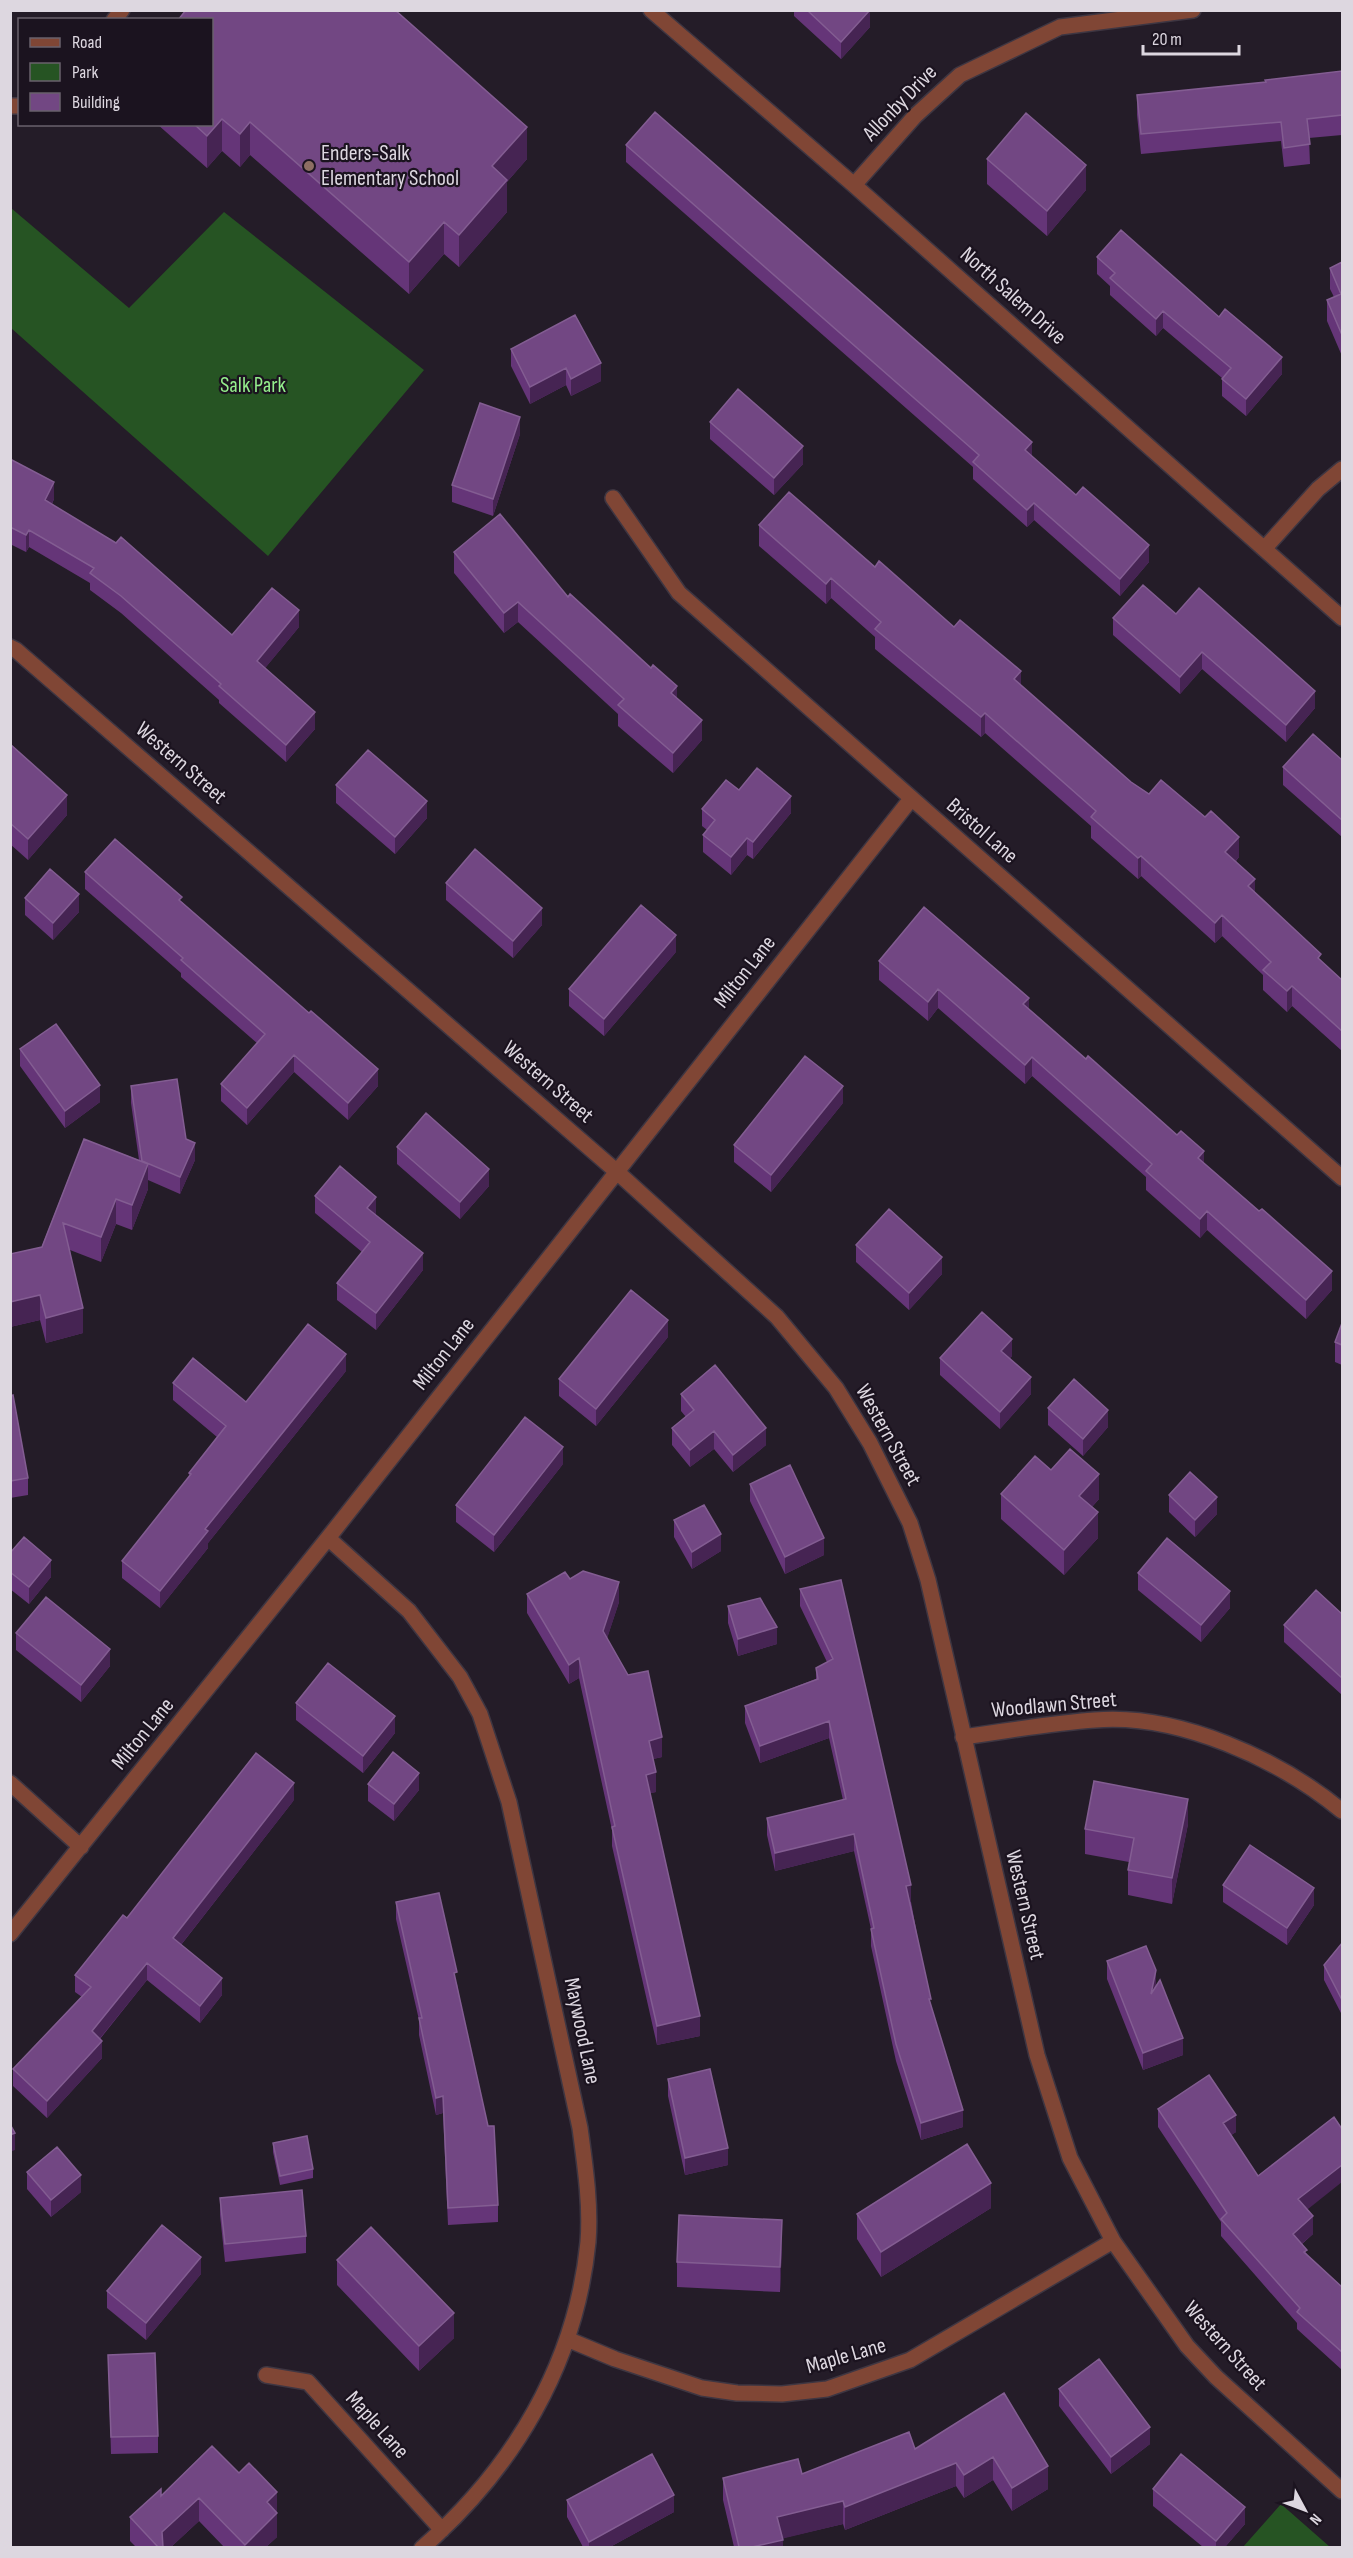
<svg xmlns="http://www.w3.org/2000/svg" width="1353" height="2558" font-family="'Sofia Sans Condensed',sans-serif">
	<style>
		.green { fill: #265423 }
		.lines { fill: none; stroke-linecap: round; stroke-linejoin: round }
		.minor-casing { stroke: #3e3642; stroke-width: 18 }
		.minor { stroke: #804635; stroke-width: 15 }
		.wall { fill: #653578 }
		.shaded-wall { fill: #462453 }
		.building { fill: #724783; stroke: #835d92; stroke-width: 1.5 }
		.education-dot { fill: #8d6e63; stroke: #1b131f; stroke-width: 2 }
		.labels { text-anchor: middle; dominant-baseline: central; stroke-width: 4.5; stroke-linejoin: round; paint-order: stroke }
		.street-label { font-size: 22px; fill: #ddd7e0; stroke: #1b131f }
		.poi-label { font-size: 22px; fill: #ddd7e0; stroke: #1b131f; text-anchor: start }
		.park-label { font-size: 22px; fill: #94ed8c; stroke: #1b131f }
	</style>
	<rect width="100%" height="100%" fill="#241c28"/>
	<path class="green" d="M11,208L129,308L224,212L424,370L268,556L11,328Z
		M1281,2504L1330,2547H1243Z"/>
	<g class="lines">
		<g class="minor-casing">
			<path id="minor" d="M651,10L854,185L1342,618
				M114,20L122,10
				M10,106H20
				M854,185L915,116L960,75L1060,27L1193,10
				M613,498L679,593L1342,1178
				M1264,549L1318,489L1342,469
				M10,647L16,650L616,1171L777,1317L836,1388L870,1443L910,1523L928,1580L1037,2055L1070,2158L1113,2241L1187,2346L1216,2377L1342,2491
				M328,1538L409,1611L460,1677L480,1714L509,1802L580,2128C585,2165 591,2205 588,2242C576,2364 513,2469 422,2548
				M963,1737C1007,1731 1051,1723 1095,1720C1178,1713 1279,1759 1342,1811
				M10,1783L81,1847
				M10,1934L328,1538L911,799
				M567,2339L615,2359L702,2388L737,2393L782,2394L827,2389L910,2360L1113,2241
				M266,2375L308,2382L442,2530"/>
		</g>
		<use href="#minor" class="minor"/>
	</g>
	<path class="wall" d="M794,10H870V27L841,59L794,16Z
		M212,20L527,159L507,182V212L459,267L444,254L409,294L250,155L240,167L222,151L207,168L157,124H212Z
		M1342,71V135L1309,138L1310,164L1284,167L1281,141L1141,154L1137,115V95L1265,82Z
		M626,145L1032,457L1149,562L1120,596L1034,520L1027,527L973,479V467L626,162Z
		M987,159L1086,190L1047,236L987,184Z
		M1097,257L1282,374L1246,416L1222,396V378L1163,328L1156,336L1110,295V286L1097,274Z
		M1342,262V356L1327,321V300L1334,297L1330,289V268Z
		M511,349L601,381L571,396L566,385L530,404L511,366Z
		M710,422L803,464L774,495L710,439Z
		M520,434L493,516L452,502V485Z
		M10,459L54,499L52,504L232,635L299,627L265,668L315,729L286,762L219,703V700L121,613L90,590V583L29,547L26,552L10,544Z
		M759,525L875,567L1021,685L1131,782L1239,857L1236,861L1255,893L1321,961L1342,980V1051L1292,1006L1287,1012L1263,990V975L1222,936L1215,943L1141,876L1138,879L1091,838V826L985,733L981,737L875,649V637L831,598L826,604L759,546Z
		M454,552L568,597L677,698L702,740L673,773L618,726V714L518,622L504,633L454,573Z
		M1176,614L1315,708L1286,742L1202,669L1180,694L1113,635V618Z
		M10,744L67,815L28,860L10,844Z
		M1342,760V837L1283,785V767Z
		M336,785L427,818L395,854L336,803Z
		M739,790L791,813L753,859L747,855L731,875L703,852V835L707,830L702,826V809Z
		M85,872L182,902L378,1086L348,1120L294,1072L247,1125L221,1101V1084L257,1043L181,977V973L85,889Z
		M446,883L542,925L513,958L446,900Z
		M25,898L79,912L53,940L25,915Z
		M676,952L604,1036L569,1006V989Z
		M879,961L1029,1010L1204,1164L1332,1290L1306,1319L1207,1230L1200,1238L1146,1190V1177L1032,1076L1025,1084L938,1008L928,1021L879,980Z
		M20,1049L100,1102L65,1128L20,1066Z
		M131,1086L186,1139L195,1160L180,1194L148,1180V1189L132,1230L116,1224L101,1262L70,1250L83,1333L46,1343L40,1320L10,1327L84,1139L139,1160L131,1103Z
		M843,1103L771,1192L734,1162V1145Z
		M397,1147L489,1186L460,1219L397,1164Z
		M315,1196L376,1214L375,1215L423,1270L376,1330L337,1300V1283L362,1252L315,1213Z
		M856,1245L942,1274L909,1310L856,1262Z
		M1342,1323V1365L1335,1362V1342Z
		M668,1337L596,1426L559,1396V1379Z
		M1012,1356L1010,1358L1031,1394L1000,1429L940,1375V1358Z
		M346,1371L208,1543V1548L160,1608L122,1578V1561L189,1477V1473L217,1437L173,1400V1383L246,1402Z
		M681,1394L766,1445L733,1472L714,1449L690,1467L672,1445V1428L686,1417L681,1411Z
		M10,1396L28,1478V1495L10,1498Z
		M1048,1408L1108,1427L1083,1456L1048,1425Z
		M563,1464L494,1552L456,1522V1505Z
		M1051,1470L1099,1499L1092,1507L1098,1538L1064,1575L1001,1519V1494Z
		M750,1484L824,1555L785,1574L750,1501Z
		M1169,1495L1217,1514L1195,1537L1169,1512Z
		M674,1520L721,1551L692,1569L674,1537Z
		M10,1553L51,1577L29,1604L10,1589Z
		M1138,1573L1230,1608L1201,1642L1138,1590Z
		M570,1579L619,1602L607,1638L662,1757L653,1759L656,1792L650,1793L700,2036L657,2045L612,1846V1830L579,1678L569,1684L527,1613V1594Z
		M841,1580L911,1902L931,2009L963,2127L921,2140L896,2061L871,1946V1929L854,1851L775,1871L767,1835V1818L843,1800L829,1738L760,1763L745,1723V1706L816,1679V1668L827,1662L800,1606V1589Z
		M728,1606L777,1644L738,1656L728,1623Z
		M1342,1614V1695L1284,1642V1625Z
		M16,1633L110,1666L81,1702L16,1650Z
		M296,1703L395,1733L363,1773L296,1720Z
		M368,1784L419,1790L394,1821L368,1801Z
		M294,1800L181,1945L222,1995L200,2023L147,1980L100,2039L102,2058L47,2118L13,2086V2069L82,1997L75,1992V1975L127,1918Z
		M1188,1824L1172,1904L1128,1895V1870L1129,1862L1085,1854V1829Z
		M1223,1885L1314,1905L1287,1945L1223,1902Z
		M396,1902L457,1984L498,2205V2222L448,2225L443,2113L436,2115L419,2035V2020L396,1919Z
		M1342,1943V2015L1324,1980V1965Z
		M1107,1961L1156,1987L1183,2055L1143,2070L1107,1979Z
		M668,2079L728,2165L685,2175L668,2096Z
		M1158,2109L1236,2132L1231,2135L1258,2176L1308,2210L1313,2234L1302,2244L1307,2255L1342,2287V2370L1297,2329V2323L1221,2236V2222L1158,2127Z
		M273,2143L313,2169V2178L280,2185L273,2152Z
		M27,2172L81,2192L51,2217L27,2189Z
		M220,2198L306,2236V2253L225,2262L220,2215Z
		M991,2208L881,2277L857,2239V2214Z
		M782,2245L780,2292L677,2287V2262Z
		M337,2260L454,2338L419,2371L337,2285Z
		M201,2274L146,2340L107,2308V2291Z
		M108,2355L158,2436V2453L111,2454Z
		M1059,2389L1150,2444L1111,2474L1059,2406Z
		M1004,2393L1048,2489L1012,2511L993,2480L964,2498L956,2486L845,2530L843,2524L783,2538V2547H734L723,2500V2478L802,2474L915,2449Z
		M239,2473L277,2492V2537L266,2547H224L199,2521L171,2547H136L130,2541V2517L161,2496Z
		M1153,2489L1245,2524L1225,2547H1203L1153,2506Z
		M567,2500L674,2512L610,2547H583L567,2517Z"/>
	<path class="shaded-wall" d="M870,10V27L841,59V42Z
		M222,119V151L207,168V136Z
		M250,122V155L240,167V134Z
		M527,127V159L507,182V212L459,267V235L492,166Z
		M1086,165V190L1047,236V211Z
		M444,222V254L409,294V262Z
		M1163,311V328L1156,336V319Z
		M1282,357V374L1246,416V399Z
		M601,363V381L571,396V379Z
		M566,368V385L530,404V387Z
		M520,417V434L493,516V499Z
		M1032,442V459L1025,450Z
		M803,446V464L774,495V478Z
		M54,482V499L45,517V500Z
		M1034,503V520L1027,527V510Z
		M29,530V547L26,552V535Z
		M1149,545V562L1120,596V579Z
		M831,578V598L826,604V584Z
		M518,602V622L504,633V613Z
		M299,610V627L257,678V661Z
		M1202,652V669L1180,694V677Z
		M1021,671V691L1014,679Z
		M677,686V706L671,693Z
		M1315,691V708L1286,742V725Z
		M315,712V729L286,762V745Z
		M985,713V733L981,737V717Z
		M702,720V740L673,773V753Z
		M67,795V815L28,860V839Z
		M791,796V813L753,859V842Z
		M427,801V818L395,854V837Z
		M1239,837V857L1225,872V852Z
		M747,838V855L731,875V857Z
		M1141,856V876L1138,879V858Z
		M1255,879V899L1248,886Z
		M79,894V912L53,940V923Z
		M542,908V925L513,958V941Z
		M1222,915V936L1215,943V923Z
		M676,935V952L604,1036V1019Z
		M1292,986V1006L1287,1012V991Z
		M938,989V1008L928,1021V1002Z
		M1029,998V1017L1023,1004Z
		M294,1055V1072L247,1125V1108Z
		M1032,1057V1076L1025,1084V1065Z
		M378,1069V1086L348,1120V1103Z
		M100,1085V1102L65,1128V1111Z
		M843,1086V1103L771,1192V1175Z
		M195,1143V1160L180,1194V1177Z
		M1204,1151V1171L1198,1158Z
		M148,1164V1189L132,1230V1205Z
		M489,1169V1186L460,1219V1202Z
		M376,1197V1214L367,1225V1208Z
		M116,1199V1224L101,1262V1237Z
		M1207,1211V1230L1200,1238V1219Z
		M423,1253V1270L376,1330V1313Z
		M942,1257V1274L909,1310V1293Z
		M1332,1271V1290L1306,1319V1300Z
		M40,1295V1320L10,1327V1302Z
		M83,1308V1333L46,1343V1318Z
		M668,1320V1337L596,1426V1409Z
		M1012,1339V1356L1001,1368V1351Z
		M346,1354V1371L208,1543V1548L160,1608V1591L205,1529Z
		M1031,1377V1394L1000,1429V1412Z
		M1108,1410V1427L1083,1456V1439Z
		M766,1428V1445L733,1472V1455Z
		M714,1431V1449L690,1467V1450Z
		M563,1447V1464L494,1552V1535Z
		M1099,1474V1499L1079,1521V1496Z
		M1217,1497V1514L1195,1537V1520Z
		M1098,1512V1538L1064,1575V1550Z
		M721,1534V1551L692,1569V1552Z
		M824,1538V1555L785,1574V1557Z
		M51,1560V1577L29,1604V1587Z
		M619,1582V1602L603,1651V1631Z
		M1230,1591V1608L1201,1642V1625Z
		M777,1627V1644L738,1656V1639Z
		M110,1649V1666L81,1702V1685Z
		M579,1658V1678L569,1684V1665Z
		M395,1716V1733L363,1773V1756Z
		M829,1721V1738L760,1763V1746Z
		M662,1737V1757L649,1760V1741Z
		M656,1772V1792L646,1794V1775Z
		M419,1773V1790L394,1821V1804Z
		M294,1783V1800L173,1955V1938Z
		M1188,1799V1824L1172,1904V1878Z
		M854,1834V1851L775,1871V1853Z
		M911,1885V1902L906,1903V1886Z
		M1314,1888V1905L1287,1945V1928Z
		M147,1963V1980L92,2048V2031Z
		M1156,1970V1987L1151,1994Z
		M222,1978V1995L200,2023V2006Z
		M700,2016V2036L657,2045V2026Z
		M1183,2038V2055L1143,2070V2053Z
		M102,2041V2058L47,2118V2101Z
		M443,2096V2113L436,2115V2098Z
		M963,2110V2127L921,2140V2123Z
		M1236,2115V2132L1223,2141V2123Z
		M15,2133V2150L10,2152V2135Z
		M728,2148V2165L685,2175V2158Z
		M1342,2165V2182L1298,2217V2199Z
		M81,2175V2192L51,2217V2200Z
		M991,2183V2208L881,2277V2252Z
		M1313,2216V2234L1293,2251V2234Z
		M782,2220V2245L780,2292V2267Z
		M201,2257V2274L146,2340V2323Z
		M454,2313V2338L419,2371V2346Z
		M1150,2427V2444L1111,2474V2457Z
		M993,2457V2480L964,2498V2475Z
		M956,2463V2486L845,2530V2507Z
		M1048,2466V2489L1012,2511V2488Z
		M277,2492V2537L266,2547H245V2545L267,2502Z
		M674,2495V2512L610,2547H589V2542Z
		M199,2498V2521L171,2547H162V2532Z
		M843,2501V2524L777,2540V2517Z
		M1245,2507V2524L1225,2547H1216V2541Z
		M783,2540V2547H752Z"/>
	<path class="building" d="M186,10H395L527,127L492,166L507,180L459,235L444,222L409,262L250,122L240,134L222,119L207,136L194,124H212V20H178Z
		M807,10H870L841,42Z
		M1342,71V115L1307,119L1310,144L1284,148L1281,122L1141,134L1137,95L1266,82L1265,80Z
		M655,112L1032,442L1025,450L1076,495L1083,487L1149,545L1120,579L1034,503L1027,510L973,462L979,455L626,145Z
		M1026,113L1086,165L1047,211L987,159Z
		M1121,230L1219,317L1225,309L1282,357L1246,399L1222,379L1231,368L1163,311L1156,319L1110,278L1115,273L1097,257Z
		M1342,262V335L1327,300L1341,294L1330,268Z
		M575,315L601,363L571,379L566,368L530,387L511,349Z
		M738,389L803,446L774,478L710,422Z
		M480,403L520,417L493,499L452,485Z
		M10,459L54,482L45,500L116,543L121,537L232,635L272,588L299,610L257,661L315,712L286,745L219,686L221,684L121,596L90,573L94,568L29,530L26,535L10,527Z
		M789,492L875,567L879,561L954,627L960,620L1021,671L1014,679L1131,782L1149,794L1161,780L1205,817L1211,811L1239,837L1225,852L1255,879L1248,886L1321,954L1318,958L1342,980V1031L1292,986L1287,991L1263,970L1271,962L1222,915L1215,923L1141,856L1138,858L1091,817L1096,811L985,713L981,717L875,629L881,622L831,578L826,584L759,525Z
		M500,514L568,597L570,594L651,668L653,665L677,686L671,693L702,720L673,753L618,705L624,699L518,602L504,613L454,552Z
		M1143,585L1176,614L1199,588L1315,691L1286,725L1202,652L1180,677L1113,618Z
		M1313,734L1342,760V820L1283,767Z
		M10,744L67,795L28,839L10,823Z
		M368,750L427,801L395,837L336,785Z
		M757,768L791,796L753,842L747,838L731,857L703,835L715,820L702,809L726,780L739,790Z
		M115,839L182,897L179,900L309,1013L311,1011L378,1069L348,1103L294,1055L247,1108L221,1084L265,1034L181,960L183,958L85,872Z
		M475,849L542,908L513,941L446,883Z
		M50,869L79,894L53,923L25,898Z
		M641,905L676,935L604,1019L569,989Z
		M924,907L1029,998L1023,1004L1086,1059L1088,1056L1177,1135L1181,1131L1204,1151L1198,1158L1259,1211L1262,1209L1332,1271L1306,1300L1207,1211L1200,1219L1146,1171L1152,1164L1032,1057L1025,1065L938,989L928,1002L879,961Z
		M56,1024L100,1085L65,1111L20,1049Z
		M805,1056L843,1086L771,1175L734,1145Z
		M177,1079L186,1139L195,1143L180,1177L142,1161L131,1086Z
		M426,1113L489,1169L460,1202L397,1147Z
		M84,1139L148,1164L132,1205L116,1199L101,1237L63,1223L83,1308L46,1318L40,1295L10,1302V1254L42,1247Z
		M340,1166L376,1197L367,1208L423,1253L376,1313L337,1283L370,1242L315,1196Z
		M889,1209L942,1257L909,1293L856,1245Z
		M631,1290L668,1320L596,1409L559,1379Z
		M982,1312L1012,1339L1001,1351L1031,1377L1000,1412L940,1358Z
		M1342,1323V1345L1335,1342Z
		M308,1324L346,1354L205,1529L208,1531L160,1591L122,1561L191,1474L189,1473L226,1426L173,1383L193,1358L246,1402Z
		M715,1365L766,1428L733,1455L714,1431L690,1450L672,1428L694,1410L681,1394Z
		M1074,1379L1108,1410L1083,1439L1048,1408Z
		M13,1395L28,1478L10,1481V1396Z
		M525,1417L563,1447L494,1535L456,1505Z
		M1070,1449L1099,1474L1079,1496L1098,1512L1064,1550L1001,1494L1035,1456L1051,1470Z
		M790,1465L824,1538L785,1557L750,1484Z
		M1190,1472L1217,1497L1195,1520L1169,1495Z
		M704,1505L721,1534L692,1552L674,1520Z
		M24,1537L51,1560L29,1587L10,1572V1553Z
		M1167,1538L1230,1591L1201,1625L1138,1573Z
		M583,1571L619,1582L603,1631L628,1675L648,1671L662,1737L649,1741L656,1772L646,1775L700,2016L657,2026L612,1827L615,1826L579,1658L569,1665L527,1594L565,1572L570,1579Z
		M841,1580L911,1885L906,1886L931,1999H929L963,2110L921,2123L896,2044L871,1929L874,1928L854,1834L775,1853L767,1818L846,1799L829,1721L760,1746L745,1706L818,1679L816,1668L833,1659L800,1589Z
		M1316,1590L1342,1614V1678L1284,1625Z
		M46,1597L110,1649L81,1685L16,1633Z
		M760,1598L777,1627L738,1639L728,1606Z
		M328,1663L395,1716L363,1756L296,1703Z
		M393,1752L419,1773L394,1804L368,1784Z
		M256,1753L294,1783L173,1938L222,1978L200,2006L147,1963L92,2031L102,2041L47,2101L13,2069L91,1987L75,1975L123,1915L127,1918Z
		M1094,1781L1188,1799L1172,1878L1128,1870L1134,1838L1085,1829Z
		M1250,1845L1314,1888L1287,1928L1223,1885Z
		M439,1893L457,1972L454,1973L488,2126H494L498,2205L448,2208L443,2096L436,2098L419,2018H422L396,1902Z
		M1342,1943V2000L1324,1965Z
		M1146,1946L1156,1970L1151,1994L1160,1980L1183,2038L1143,2053L1107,1961Z
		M710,2069L728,2148L685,2158L668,2079Z
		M1209,2075L1236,2115L1223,2123L1258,2176L1334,2117L1342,2129V2165L1298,2199L1313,2216L1293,2234L1307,2250L1304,2252L1342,2287V2352L1297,2312L1300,2308L1221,2219L1227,2213L1158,2109Z
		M10,2124L15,2133L10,2135Z
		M307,2136L313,2169L280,2176L273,2143Z
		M967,2144L991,2183L881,2252L857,2214Z
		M57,2147L81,2175L51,2200L27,2172Z
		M302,2190L306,2236L225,2244L220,2198Z
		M679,2215L782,2220L780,2267L677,2262Z
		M162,2225L201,2257L146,2323L107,2291Z
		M371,2227L454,2313L419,2346L337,2260Z
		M155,2353L158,2436L111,2437L108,2355Z
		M1099,2359L1150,2427L1111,2457L1059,2389Z
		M1004,2393L1048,2466L1012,2488L993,2457L964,2475L956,2463L845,2507L843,2501L777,2517L783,2540L752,2547H739L723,2478L798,2459L802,2474L909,2432L915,2449Z
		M212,2446L239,2473L249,2463L277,2492L267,2502L277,2513L245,2545L199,2498L162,2532L163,2547H158L130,2517L161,2489V2496Z
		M652,2454L674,2495L589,2542L567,2500Z
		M1181,2454L1245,2507L1216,2541L1153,2489Z"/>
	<circle class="education-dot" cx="309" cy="166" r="6"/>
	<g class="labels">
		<g class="street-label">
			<text transform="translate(900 103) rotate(-46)">Allonby Drive</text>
			<text transform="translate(1013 296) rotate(42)">North Salem Drive</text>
			<text transform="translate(181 763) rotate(41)">Western Street</text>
			<text transform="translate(982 831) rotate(41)">Bristol Lane</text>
			<text transform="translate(745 972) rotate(-52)">Milton Lane</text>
			<text transform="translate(548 1082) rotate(41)">Western Street</text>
			<text transform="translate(444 1354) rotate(-52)">Milton Lane</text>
			<text transform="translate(888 1435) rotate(61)">Western Street</text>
			<text transform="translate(1054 1705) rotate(-5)">Woodlawn Street</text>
			<text transform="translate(143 1734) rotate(-51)">Milton Lane</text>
			<text transform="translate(1025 1905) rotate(77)">Western Street</text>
			<text transform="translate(582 2031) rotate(78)">Maywood Lane</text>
			<text transform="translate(1225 2346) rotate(48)">Western Street</text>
			<text transform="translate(846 2356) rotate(-16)">Maple Lane</text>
			<text transform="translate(377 2425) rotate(48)">Maple Lane</text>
		</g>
		<g class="poi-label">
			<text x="321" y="153">Enders-Salk<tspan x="321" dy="25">Elementary School</tspan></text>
		</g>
		<g class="park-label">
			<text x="253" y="385">Salk Park</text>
		</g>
	</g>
	<rect width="1353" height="2558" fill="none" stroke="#ddd7e0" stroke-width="24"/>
	<rect x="18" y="18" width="195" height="108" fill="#1b131f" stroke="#69616c" stroke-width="1.5"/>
	<rect x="30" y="38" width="30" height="9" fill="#804635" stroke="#69616c" stroke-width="1.5"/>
	<text x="72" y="48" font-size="18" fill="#ddd7e0">Road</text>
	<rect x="30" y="63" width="30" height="18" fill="#265423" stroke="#69616c" stroke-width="1.5"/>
	<text x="72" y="78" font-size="18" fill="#ddd7e0">Park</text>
	<rect x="30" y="93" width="30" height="18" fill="#724783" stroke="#69616c" stroke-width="1.5"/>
	<text x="72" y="108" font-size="18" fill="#ddd7e0">Building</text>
	<g transform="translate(1305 2510) rotate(131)" stroke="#1b131f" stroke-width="4.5" paint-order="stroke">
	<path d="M0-4.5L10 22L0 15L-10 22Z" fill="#ddd7e0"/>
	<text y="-9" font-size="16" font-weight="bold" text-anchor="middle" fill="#ddd7e0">N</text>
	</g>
	<path d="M1143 45v9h96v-9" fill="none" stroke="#ddd7e0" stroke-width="3"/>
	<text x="1152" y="45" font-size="18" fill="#ddd7e0" stroke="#1b131f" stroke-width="4.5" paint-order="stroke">20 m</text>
</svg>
